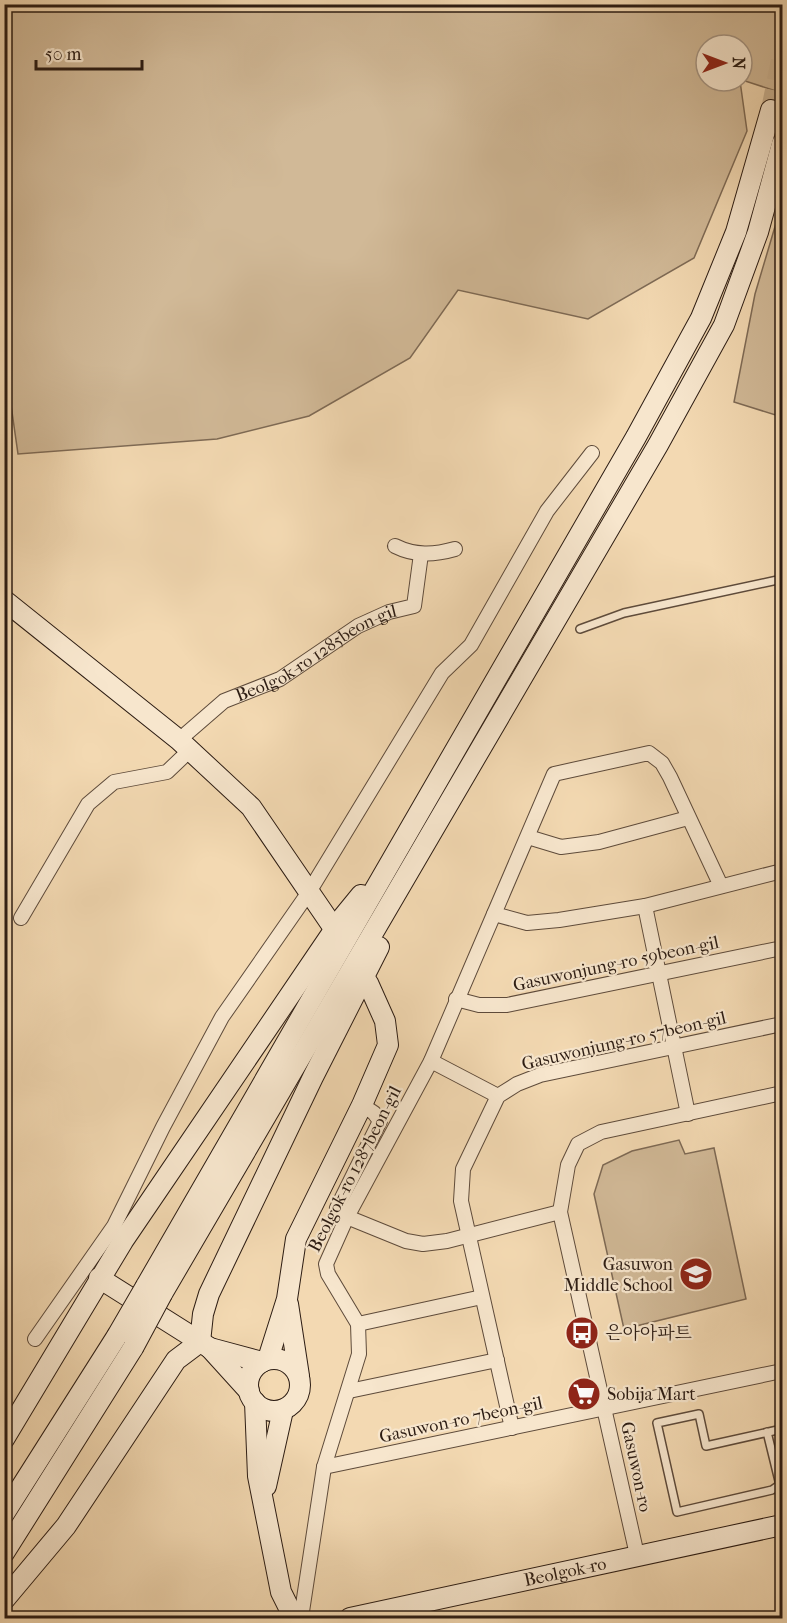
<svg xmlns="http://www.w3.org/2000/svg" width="787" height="1623" font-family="'IM FELL French Canon','Noto Serif KR',serif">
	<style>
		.green { fill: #d1b997; stroke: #7e6a55; stroke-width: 1.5 }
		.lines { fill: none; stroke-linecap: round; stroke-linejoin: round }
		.secondary-tunnel { stroke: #cbb392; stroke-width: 20; stroke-dasharray: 20 10; stroke-linecap: butt }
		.lane-casing { stroke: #5e4b3b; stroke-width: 10 }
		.street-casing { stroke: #5e4b3b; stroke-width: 16 }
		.secondary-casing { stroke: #2c1c13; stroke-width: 22 }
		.lane { stroke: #f7e6cd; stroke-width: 7 }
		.street { stroke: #f7e6cd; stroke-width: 14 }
		.secondary { stroke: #f7e6cd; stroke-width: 20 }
		.secondary-bridge-casing { stroke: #2c1c13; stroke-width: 22; stroke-linecap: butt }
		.secondary-bridge { stroke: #f7e6cd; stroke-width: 20 }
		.labels { text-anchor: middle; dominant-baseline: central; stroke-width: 4.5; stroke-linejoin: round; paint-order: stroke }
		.street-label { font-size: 18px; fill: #2c1c13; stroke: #f7e6cd }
		.poi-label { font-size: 18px; fill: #2c1c13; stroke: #f7e6cd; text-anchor: start }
	</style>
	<rect width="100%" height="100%" fill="#f3d9b2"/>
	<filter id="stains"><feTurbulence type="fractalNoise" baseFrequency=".00333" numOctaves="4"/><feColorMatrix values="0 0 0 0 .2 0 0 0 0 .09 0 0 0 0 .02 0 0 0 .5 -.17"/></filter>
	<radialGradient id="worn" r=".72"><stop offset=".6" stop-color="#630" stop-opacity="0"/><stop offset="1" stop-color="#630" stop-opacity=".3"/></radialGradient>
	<path class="green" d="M4,5H782V93L742,80V45H706V81H740L747,131L694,258L588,319L458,290L410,358L309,416L217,439L18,454L4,356V243L7,198H4Z
		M782,203V417L734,402L755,294Z
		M679,1140L685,1154L714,1148L746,1299L624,1329L594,1194L603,1165L632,1151Z"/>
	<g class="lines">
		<path class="secondary-tunnel" d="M771,110L782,55"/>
		<g class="lane-casing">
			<path id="lane" d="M580,629L624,613L782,579
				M782,1429L706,1446L699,1414L657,1423L677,1512L772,1490L782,1483
				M767,1432L780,1485"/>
		</g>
		<g class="street-casing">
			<g id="street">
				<path d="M395,546C415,556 434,555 455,549"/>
				<path id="s1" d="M179,740L224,701L280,679L358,626L389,612L414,606L421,554"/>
				<path d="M528,837L561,847L599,842L688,818"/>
				<path d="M645,906L688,1114"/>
				<path d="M494,914L527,923L559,920L645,906L782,871"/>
				<path d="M21,918L88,804L114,782L167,772L190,750"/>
				<path d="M456,999L479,1005H507L782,948"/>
				<path d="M431,1061L498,1096"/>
				<path d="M362,1105L374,1113L380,1121L337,1208L347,1217L406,1241L423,1244L447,1241L560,1212"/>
				<path d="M358,1324L482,1297"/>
				<path d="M35,1339L114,1226L163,1127L222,1017L309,892L442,673L471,645L547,511L592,453"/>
				<path d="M349,1391L497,1360"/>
				<path d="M512,1428L461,1201L463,1169L498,1096L517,1084L540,1075L782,1024"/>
				<path d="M324,1467L782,1371"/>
				<path d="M637,1555L560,1212L568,1165L578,1144L601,1132L782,1093"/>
				<path d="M301,1618L324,1467L359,1354L358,1324L328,1274L326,1264L347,1217L431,1061L554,774L649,753L662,763L670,777L721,886"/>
			</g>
		</g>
		<g class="secondary-casing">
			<g id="secondary">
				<path d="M4,600L179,740L251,807L331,924"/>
				<path d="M99,1278L210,1348L262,1362"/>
				<path d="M146,1286L636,437L701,318L736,232L771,110"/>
				<path d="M162,1294L658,445L724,325L758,232L782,144"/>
				<path d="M288,1304L299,1376"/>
				<path d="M200,1342L203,1314L209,1294L313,1077L379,947"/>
				<path d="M210,1348L249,1391"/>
				<path d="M268,1359L287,1299L296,1239L362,1105L388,1045L385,1021L368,983"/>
				<circle cx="274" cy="1385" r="26"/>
				<path d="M255,1402L258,1476L281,1592L294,1618"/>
				<path d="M4,1439L123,1241L343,917L361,895"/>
				<path d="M266,1486L283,1410"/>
				<path d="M4,1514L117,1336"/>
				<path d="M4,1553L133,1348"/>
				<path d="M4,1600L66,1526L176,1360L200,1342"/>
				<path id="s2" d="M350,1618L782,1525"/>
			</g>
		</g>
		<use href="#lane" class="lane"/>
		<use href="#street" class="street"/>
		<use href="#secondary" class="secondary"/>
		<g class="secondary-bridge-casing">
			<path id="secondary-bridge" d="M117,1336L146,1286
				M133,1348L162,1294"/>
		</g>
		<use href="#secondary-bridge" class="secondary-bridge"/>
	</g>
	<defs>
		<g id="school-disc" transform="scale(1.725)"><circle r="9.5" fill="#8f2418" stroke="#f7e6cd"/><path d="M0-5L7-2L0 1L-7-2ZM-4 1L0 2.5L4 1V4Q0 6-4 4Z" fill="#fff"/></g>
		<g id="bus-disc" transform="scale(1.725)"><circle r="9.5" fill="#8f2418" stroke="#f7e6cd"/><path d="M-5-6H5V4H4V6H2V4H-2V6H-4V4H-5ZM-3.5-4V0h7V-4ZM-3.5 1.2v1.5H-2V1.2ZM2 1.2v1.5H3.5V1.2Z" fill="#fff"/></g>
		<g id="supermarket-disc" transform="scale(1.725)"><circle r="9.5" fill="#8f2418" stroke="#f7e6cd"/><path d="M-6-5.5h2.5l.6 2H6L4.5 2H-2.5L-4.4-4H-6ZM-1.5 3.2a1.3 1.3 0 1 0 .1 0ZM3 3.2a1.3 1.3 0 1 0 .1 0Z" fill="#fff"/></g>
	</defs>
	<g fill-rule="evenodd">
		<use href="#school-disc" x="696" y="1274"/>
		<use href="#bus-disc" x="582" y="1333"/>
		<use href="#supermarket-disc" x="584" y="1394"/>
	</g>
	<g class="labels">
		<g class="street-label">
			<text stroke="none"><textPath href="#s1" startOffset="164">Beolgok-ro 1285beon-gil</textPath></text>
			<text transform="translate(616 964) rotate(-12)">Gasuwonjung-ro 59beon-gil</text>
			<text transform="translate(624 1041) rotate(-13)">Gasuwonjung-ro 57beon-gil</text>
			<text transform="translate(355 1169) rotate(-63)">Beolgok-ro 1287beon-gil</text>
			<text transform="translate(461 1420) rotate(-12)">Gasuwon-ro 7beon-gil</text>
			<text transform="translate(636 1467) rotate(78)">Gasuwon-ro</text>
			<text stroke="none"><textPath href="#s2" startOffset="220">Beolgok-ro</textPath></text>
		</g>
		<g class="poi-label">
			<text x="673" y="1264" text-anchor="end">Gasuwon<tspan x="673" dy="21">Middle School</tspan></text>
			<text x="605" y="1333">은아아파트</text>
			<text x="607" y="1394">Sobija Mart</text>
		</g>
	</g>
	<rect width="787" height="1623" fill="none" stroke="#f3d9b2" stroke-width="24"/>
	<rect x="6" y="6" width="775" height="1611" fill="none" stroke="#2c1c13" stroke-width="3"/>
	<rect x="12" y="12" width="763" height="1599" fill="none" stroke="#2c1c13" stroke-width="1.5"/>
	<g transform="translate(724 63) rotate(90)"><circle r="28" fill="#f7e6cd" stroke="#a69583" stroke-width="1.5"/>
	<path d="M0-4.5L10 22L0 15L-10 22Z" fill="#8f2418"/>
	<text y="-9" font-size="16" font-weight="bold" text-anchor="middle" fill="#2c1c13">N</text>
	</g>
	<path d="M36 60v9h106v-9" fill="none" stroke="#2c1c13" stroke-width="3"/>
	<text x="45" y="60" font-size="18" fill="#2c1c13" stroke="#f7e6cd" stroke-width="4.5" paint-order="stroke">50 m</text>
	<rect width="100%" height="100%" filter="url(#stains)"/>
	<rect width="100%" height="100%" fill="url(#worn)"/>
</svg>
